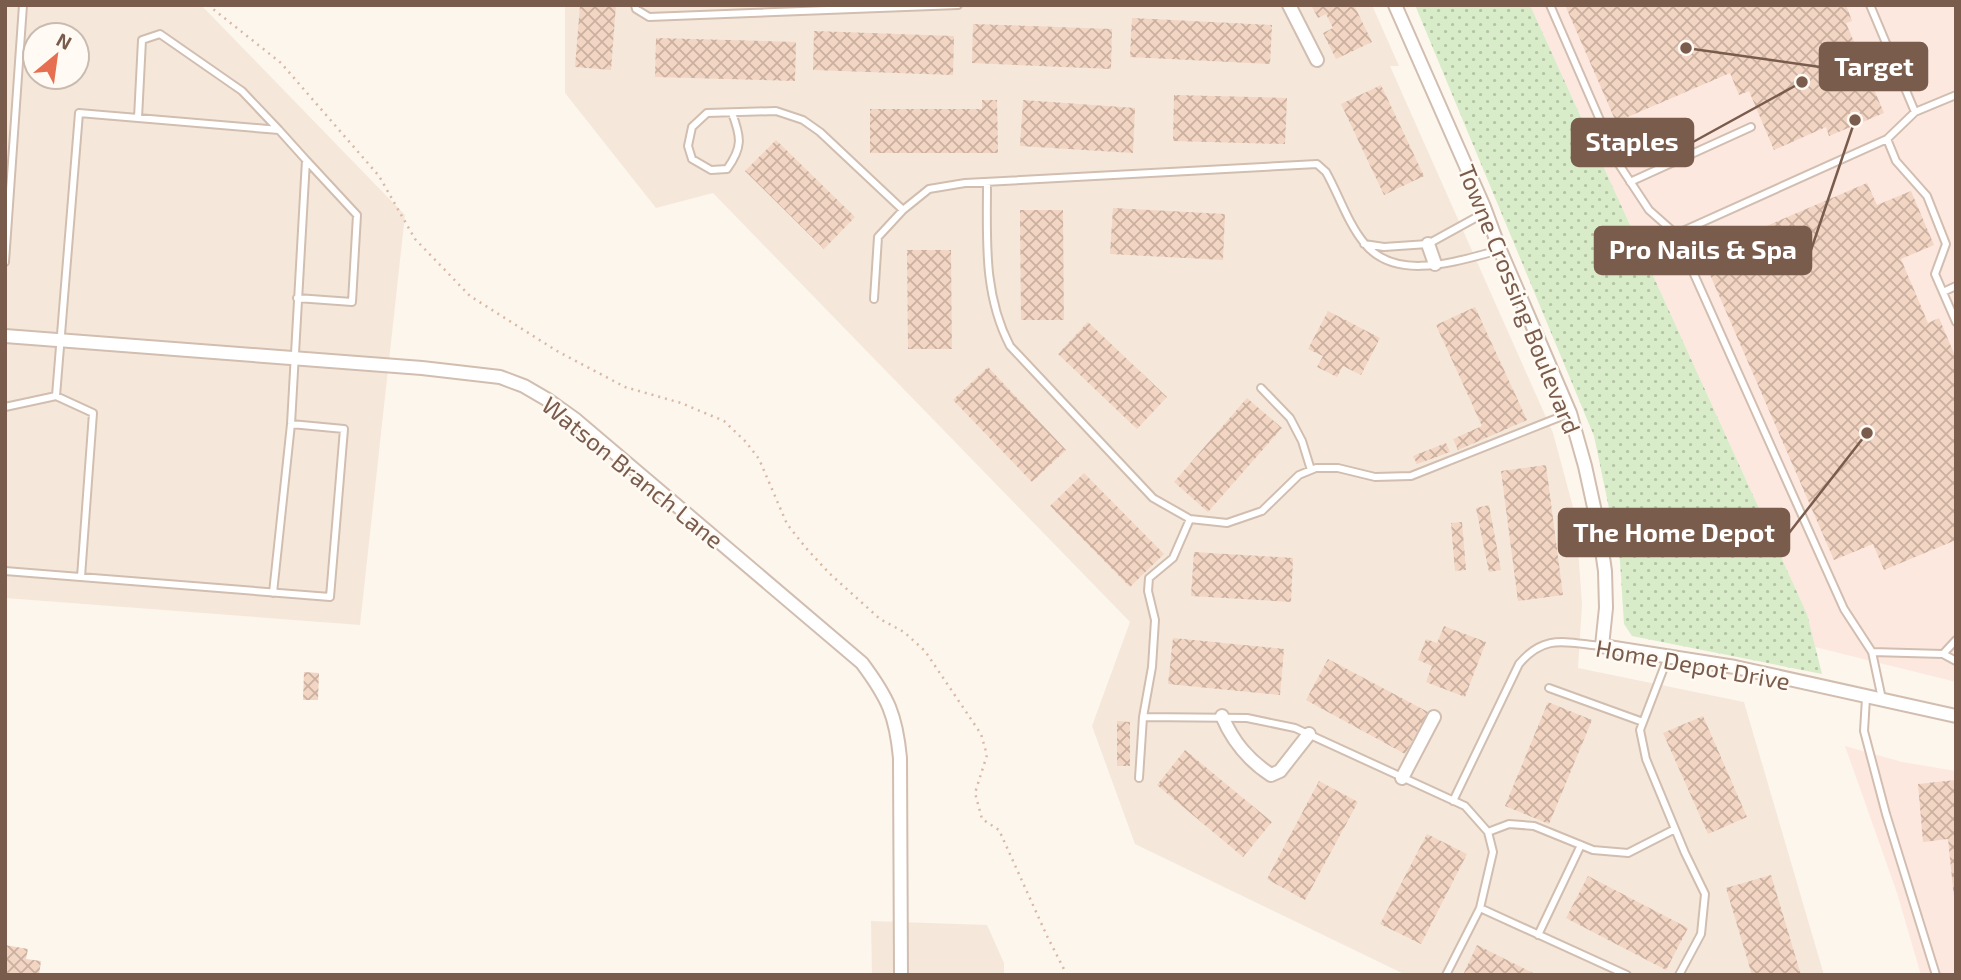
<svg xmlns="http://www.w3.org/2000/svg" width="1961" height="980" font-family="'Exo 2',sans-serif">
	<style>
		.residential { fill: #f5e8da; fill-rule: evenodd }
		.commercial { fill: #fde8e0 }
		.grass { fill: url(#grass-dots) }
		.building { fill: url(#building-cross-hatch) }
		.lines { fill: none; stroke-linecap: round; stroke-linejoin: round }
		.lane-casing { stroke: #d1beb0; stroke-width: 10 }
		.street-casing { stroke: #d1beb0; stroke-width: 16 }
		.path { stroke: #d9b8a5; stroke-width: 2.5; stroke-dasharray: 2 5; stroke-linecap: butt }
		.lane { stroke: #fff; stroke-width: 6 }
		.street { stroke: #fff; stroke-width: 12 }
		.labels { text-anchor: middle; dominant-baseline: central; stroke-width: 5; stroke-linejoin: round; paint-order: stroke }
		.street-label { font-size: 24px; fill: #7a5c4d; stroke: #fffaf3 }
		.leader { fill: none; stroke: #7a5c4d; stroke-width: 2.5 }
		.callout-dot { fill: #7a5c4d; stroke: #fffaf3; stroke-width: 2.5 }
		.callout { fill: #7a5c4d; stroke: #7a5c4d; stroke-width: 2.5 }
		.callout-label { font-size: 26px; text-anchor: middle; font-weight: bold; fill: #fff }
	</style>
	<defs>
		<pattern id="grass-dots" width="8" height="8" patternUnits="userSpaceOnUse" patternTransform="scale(1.75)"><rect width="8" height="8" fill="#d8ecc9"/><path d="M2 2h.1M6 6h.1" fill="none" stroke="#b4c2a5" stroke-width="1.8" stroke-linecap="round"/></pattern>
		<pattern id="building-cross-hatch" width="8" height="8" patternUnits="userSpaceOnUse" patternTransform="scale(1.75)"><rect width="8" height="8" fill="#f3d5c3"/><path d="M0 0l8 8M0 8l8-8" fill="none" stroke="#cab0a1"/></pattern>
	</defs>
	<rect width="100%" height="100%" fill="#fdf6ec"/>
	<path class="residential" d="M5,5H201L405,215L360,625L5,598ZM35,35H77V77H35Z
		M565,5H1372L1399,66H1390L1553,433L1576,518L1582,605L1578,668L1744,702L1824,975H1406L1135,844L1092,726L1130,622L713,193L656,208L565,93Z
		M871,921L987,925L1004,963V975H872Z"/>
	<path class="commercial" d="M1530,5H1956V682L1815,647L1807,614Z
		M1845,746L1902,762L1956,771V975H1921L1897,893Z"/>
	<path class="grass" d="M1415,5H1530L1807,614L1822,674L1632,636L1624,624L1620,561L1594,436Z"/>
	<path class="building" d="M580,5H616L611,70L575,67Z
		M1311,5H1354L1372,42L1336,59L1323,33L1333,28L1326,14L1318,18Z
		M1565,5H1846L1852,21L1846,23L1884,113L1829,136L1826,127L1774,150L1749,91L1739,95L1730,73L1616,122Z
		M1132,18L1272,25L1270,64L1130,57Z
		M973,24L1112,29L1111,69L972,63Z
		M814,31L954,36L953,75L813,70Z
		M656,38L796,42L795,81L655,77Z
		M1381,85L1424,176L1384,195L1341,104Z
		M1174,95L1287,98L1285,144L1173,141Z
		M982,100H997L998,153H870V109H982Z
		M1023,100L1135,108L1133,153L1020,146Z
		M776,140L855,217L824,249L745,171Z
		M1867,183L1877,205L1911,191L1934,245L1901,259L1928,323L1939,318L1956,358V540L1884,570L1873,544L1834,560L1701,254Z
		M1113,208L1225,214L1223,260L1110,254Z
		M1020,210H1063L1064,320H1021Z
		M907,250H951L952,349H908Z
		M1475,307L1527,420L1458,450L1453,439L1482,426L1436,325Z
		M1328,311L1380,338L1361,375L1343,366L1337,377L1317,367L1323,356L1308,349Z
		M1088,322L1167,397L1137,429L1058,354Z
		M988,367L1066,450L1032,482L953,400Z
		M1247,398L1282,428L1208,512L1174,482Z
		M1446,443L1450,452L1417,464L1413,456Z
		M1546,465L1563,595L1518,601L1501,471Z
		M1084,473L1164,554L1130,587L1050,506Z
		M1489,505L1501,570L1489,572L1476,508Z
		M1462,522L1466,570L1455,571L1451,523Z
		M1194,552L1293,558L1291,602L1191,596Z
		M1444,626L1486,642L1465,697L1426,682L1432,666L1418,660L1426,639L1437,643Z
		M1173,638L1284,649L1280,695L1168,684Z
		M1328,659L1428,712L1405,754L1306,700Z
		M304,672L319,673L318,700H303Z
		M1548,702L1592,720L1549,824L1505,806Z
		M1703,716L1747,817L1708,834L1663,733Z
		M1117,721L1130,722V766H1117Z
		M1185,750L1272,822L1243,857L1157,785Z
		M1956,780V898H1954L1948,839L1923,842L1918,784Z
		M1319,781L1358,802L1305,900L1267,879Z
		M1427,834L1467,854L1421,944L1380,924Z
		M1771,875L1801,975H1752L1726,888Z
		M1588,876L1688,928L1666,970L1566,918Z
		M5,945L28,949L26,959L41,961L39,975H5Z
		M1477,945L1537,975H1463Z"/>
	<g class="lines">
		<g class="lane-casing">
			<path id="lane" d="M635,5L636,9L649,17L958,5
				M1550,5L1620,166L1649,210L1676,234
				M1870,5L1915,112L1956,95
				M732,113C741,137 743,147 727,169L711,170L692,159L688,146L692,127L707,113L776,111L803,120L820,132L903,210
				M138,118L142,40L160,34L242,91L279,130
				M1887,139L1896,161L1927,196L1946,244L1935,274L1956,322
				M1630,182L1751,127
				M987,184C987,240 983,294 1010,346L1153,498L1190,519L1227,523L1262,511L1299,475L1316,468H1338L1375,477L1411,476L1570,413
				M1364,244L1384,247L1428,244L1486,212
				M5,262L23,5
				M1943,292L1956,286
				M297,298L352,302L357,215L306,160
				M874,299L878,237L903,210L929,189L965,183L1317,164L1326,172C1339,195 1348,224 1365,244C1397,283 1460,260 1500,250
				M1261,388L1290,418L1302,441L1311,470
				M5,407L56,396
				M5,571L330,597L344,429L291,424
				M81,577L93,413L56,396L79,113L279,130L306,160L291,424L273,593
				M1872,652L1943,654L1956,661
				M1943,654L1956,640
				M1668,657L1640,730L1646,759L1685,853L1705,894L1701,934L1679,975
				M1549,688L1643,722
				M1866,698L1864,731L1886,814L1936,975
				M1882,699L1872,652L1844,609L1676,234L1887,139L1915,112
				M1143,717L1247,718L1295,728L1465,806L1488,832L1493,852L1480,908L1446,975
				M1139,778L1143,717L1152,667L1155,620L1148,591L1149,578L1173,558L1190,519
				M1453,801L1519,664C1545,633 1566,643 1602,646
				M1488,832L1509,824L1534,826L1593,850L1628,853L1675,829
				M1480,908L1627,975
				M1538,935L1581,845"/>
		</g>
		<g class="street-casing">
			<path id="street" d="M1289,5L1317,60
				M1395,5L1484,207L1500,250L1570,413L1585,466L1599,530L1605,571L1606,608L1602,646L1735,667L1956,716
				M1428,244L1435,264
				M5,336L422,368L500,377L524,386L548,400L576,420L862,663C888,698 896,715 900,758L901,975
				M1222,716C1233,742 1248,760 1271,775L1280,771L1309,734
				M1402,778L1434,717"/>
		</g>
		<path class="path" d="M208,5L281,63L379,176L415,239L470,296L557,351L625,387L681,403L724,421L746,442L759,459L787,524L806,548L829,573L880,619L904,632L925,651L981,734L987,755L975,793L982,819L999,830L1047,936L1067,975"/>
		<use href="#lane" class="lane"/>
		<use href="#street" class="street"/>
	</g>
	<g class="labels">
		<g class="street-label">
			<text transform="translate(1520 299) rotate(68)">Towne Crossing Boulevard</text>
			<text transform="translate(633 472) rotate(39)">Watson Branch Lane</text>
			<text transform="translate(1693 664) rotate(10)">Home Depot Drive</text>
		</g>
	</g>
	<path class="leader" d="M1686 48L1820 67M1802 82L1693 142M1855 120L1811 250M1867 433L1789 533"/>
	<g class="callout-dot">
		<circle cx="1686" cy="48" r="7"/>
		<circle cx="1802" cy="82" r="7"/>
		<circle cx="1855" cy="120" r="7"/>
		<circle cx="1867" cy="433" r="7"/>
	</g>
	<g class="callout">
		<rect x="1820" y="43" width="107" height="47" rx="7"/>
		<rect x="1572" y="119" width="121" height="47" rx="7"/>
		<rect x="1595" y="227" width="216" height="47" rx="7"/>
		<rect x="1559" y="509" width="230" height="47" rx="7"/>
	</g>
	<g class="callout-label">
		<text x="1874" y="76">Target</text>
		<text x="1632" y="151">Staples</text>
		<text x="1703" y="259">Pro Nails &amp; Spa</text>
		<text x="1674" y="542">The Home Depot</text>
	</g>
	<rect width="1961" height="980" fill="none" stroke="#7a5c4d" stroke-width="14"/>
	<g transform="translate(56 56) rotate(29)"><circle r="33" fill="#fffaf3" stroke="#cabbb1" stroke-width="2"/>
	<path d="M0-5L12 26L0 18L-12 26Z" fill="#e76f51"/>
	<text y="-10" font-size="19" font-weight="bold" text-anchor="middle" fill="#7a5c4d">N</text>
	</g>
</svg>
